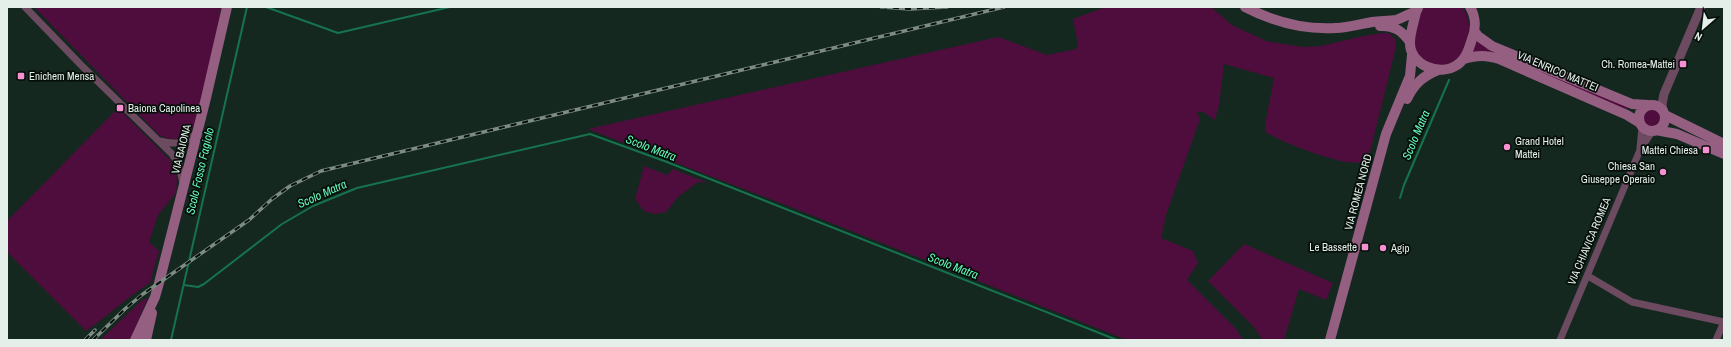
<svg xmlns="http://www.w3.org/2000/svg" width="1731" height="347" font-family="'Archivo Narrow',sans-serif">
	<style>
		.green { fill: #4f0d3d }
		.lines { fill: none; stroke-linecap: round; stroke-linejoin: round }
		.stream { stroke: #177250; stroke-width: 2 }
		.minor { stroke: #6c4a5f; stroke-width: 7 }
		.tertiary { stroke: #6c4a5f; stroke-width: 9 }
		.secondary { stroke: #955f81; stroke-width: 10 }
		.rail-casing { stroke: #7c8c84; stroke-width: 3.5 }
		.rail { stroke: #060e0a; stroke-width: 2; stroke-dasharray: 6; stroke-linecap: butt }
		.poi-dot { fill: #f590d1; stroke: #060e0a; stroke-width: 1.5 }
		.labels { text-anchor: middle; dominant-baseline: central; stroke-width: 3.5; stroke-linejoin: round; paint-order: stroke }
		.poi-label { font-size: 11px; fill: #e3efe8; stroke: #060e0a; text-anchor: end }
		.street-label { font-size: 11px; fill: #e3efe8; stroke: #060e0a }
		.water-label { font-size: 12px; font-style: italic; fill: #66f9bc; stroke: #060e0a }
	</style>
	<rect width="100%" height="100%" fill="#14281f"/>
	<path class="green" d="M34,7H221L214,48L194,126C183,139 174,143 159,135Z
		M1106,7H1211L1232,25L1266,41L1303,47L1321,46L1363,36L1382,33H1389L1395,39L1396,47L1369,156L1365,162C1358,163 1352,163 1346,162C1328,159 1280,142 1266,132L1265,125L1274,78L1224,64L1219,105L1215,120L1203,112H1197L1200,118L1199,122L1166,215L1161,238L1193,251L1198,263L1187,280L1236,329L1243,340H1127L796,209L588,129L998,37L1047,55L1076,49L1078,44L1073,19Z
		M1424,7H1462C1479,27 1464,74 1432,64C1430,63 1425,62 1423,61C1420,58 1417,51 1414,48L1417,19Z
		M1475,40L1628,107L1627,111L1497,56H1470Z
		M118,108L169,159L176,170L177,181L176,193L158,215L149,242L159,251L150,283C127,297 108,316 86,331L7,252V221Z
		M1643 118a9 9 0 1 1 18 0a9 9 0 1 1-18 0Z
		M644,166L667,175L673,169L708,183L698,182L679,196L666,212L655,214L644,211L635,199Z
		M1244,244L1333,283L1326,300L1299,289L1284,340H1263L1253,326L1208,281Z
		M148,298L130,340H100L142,300Z"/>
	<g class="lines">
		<path class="stream" d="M266,7L338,33L450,7
			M1400,198L1404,185L1449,80
			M184,285L198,287L204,284L282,224L313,206L357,188L590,134L667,162L1117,340
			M171,340L247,7"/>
		<path class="minor" d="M25,7L81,65L172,154L179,165L183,183
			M160,141C175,145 186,144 197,132
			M1640,148L1642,127
			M1588,276L1632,302L1724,322
			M1560,340L1640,150L1649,136L1653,131
			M1716,340L1724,322"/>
		<path class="tertiary" d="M1663,110L1662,104L1664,94L1701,7"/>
		<path class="secondary" d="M1245,7C1274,22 1303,30 1336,28C1348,28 1360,24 1372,22C1380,21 1388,21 1396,20C1403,18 1409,13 1416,12
			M1418,8L1416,12C1414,22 1410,33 1410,42C1409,65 1440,77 1457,65C1466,59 1469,49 1472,39C1476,29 1476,17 1470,7
			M1380,26C1394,25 1402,31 1410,42
			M1475,32L1478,36L1492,46L1632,104L1648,105
			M1464,59C1477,55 1486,55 1499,59L1627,115L1640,123
			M1407,99C1414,84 1423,76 1438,70
			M1639 118a13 13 0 1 1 26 0a13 13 0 1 1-26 0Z
			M1665,115L1724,144
			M1656,130L1677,134L1724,154
			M135,340L155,297L159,283L206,98L227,7
			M146,340L152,313
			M1330,340L1386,134L1410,76L1412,55"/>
		<g class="rail-casing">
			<path id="rail" d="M881,7L910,9L947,7
				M85,340L95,330
				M93,340L126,308L143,294L249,220L272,199L290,186L321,171L1004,7"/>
		</g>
		<use href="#rail" class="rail"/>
	</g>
	<g class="poi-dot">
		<rect x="1679" y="60" width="8" height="8" rx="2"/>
		<rect x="17" y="72" width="8" height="8" rx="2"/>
		<rect x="116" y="104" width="8" height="8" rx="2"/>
		<circle cx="1507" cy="147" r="4"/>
		<rect x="1702" y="146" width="8" height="8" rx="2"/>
		<circle cx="1663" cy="172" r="4"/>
		<rect x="1361" y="243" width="8" height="8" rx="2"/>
		<circle cx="1383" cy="248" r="4"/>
	</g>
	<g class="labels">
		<g class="poi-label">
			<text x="1675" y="64">Ch. Romea-Mattei</text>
			<text x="29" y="76" text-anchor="start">Enichem Mensa</text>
			<text x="128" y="108" text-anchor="start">Baiona Capolinea</text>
			<text x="1515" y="141" text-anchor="start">Grand Hotel<tspan x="1515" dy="13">Mattei</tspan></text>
			<text x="1698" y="150">Mattei Chiesa</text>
			<text x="1655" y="166">Chiesa San<tspan x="1655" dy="13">Giuseppe Operaio</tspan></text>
			<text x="1357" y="247">Le Bassette</text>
			<text x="1391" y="248" text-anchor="start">Agip</text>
		</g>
		<g class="street-label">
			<text transform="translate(1558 71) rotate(23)">VIA ENRICO MATTEI</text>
			<text transform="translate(181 149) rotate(-76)">VIA BAIONA</text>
			<text transform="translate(1358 192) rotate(-75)">VIA ROMEA NORD</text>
			<text transform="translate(1589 241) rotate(-67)">VIA CHIAVICA ROMEA</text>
		</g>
		<g class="water-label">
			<text transform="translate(1416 135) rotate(-67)">Scolo Matra</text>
			<text transform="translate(651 148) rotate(21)">Scolo Matra</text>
			<text transform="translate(200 171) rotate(-77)">Scolo Fosso Fagiolo</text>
			<text transform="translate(322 194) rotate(-24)">Scolo Matra</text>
			<text transform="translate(953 266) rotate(21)">Scolo Matra</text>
		</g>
	</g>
	<rect width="1731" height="347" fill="none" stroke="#e3efe8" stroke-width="16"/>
	<g transform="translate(1703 28) rotate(208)" stroke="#060e0a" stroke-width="3" paint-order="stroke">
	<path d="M0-3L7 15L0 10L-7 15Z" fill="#e3efe8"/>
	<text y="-6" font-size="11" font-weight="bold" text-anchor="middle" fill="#e3efe8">N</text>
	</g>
</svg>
